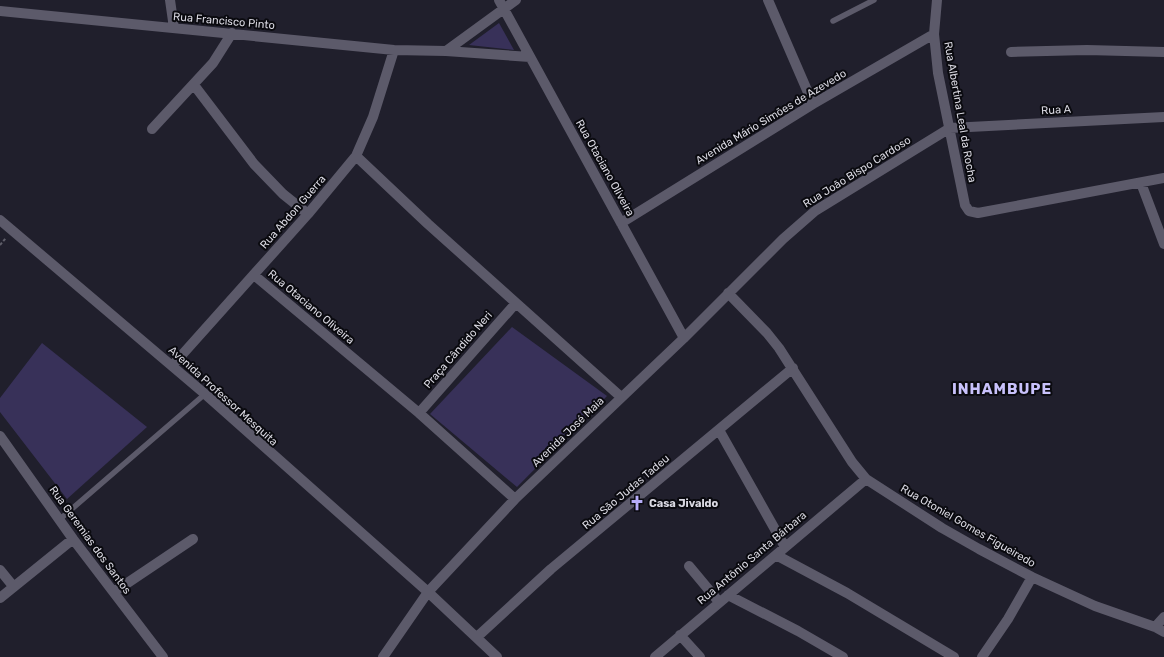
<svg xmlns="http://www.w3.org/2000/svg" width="1164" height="657" font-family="Rubik,sans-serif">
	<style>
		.green { fill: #383159 }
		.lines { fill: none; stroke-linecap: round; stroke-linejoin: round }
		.path { stroke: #5f5e69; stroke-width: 2; stroke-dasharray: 3 2; stroke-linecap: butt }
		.lane { stroke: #5c5a6a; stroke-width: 5.5 }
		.street { stroke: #5c5a6a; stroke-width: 10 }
		.labels { text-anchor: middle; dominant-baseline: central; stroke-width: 4; stroke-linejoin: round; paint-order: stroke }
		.street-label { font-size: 11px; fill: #dad9e2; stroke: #0a0a0f }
		.poi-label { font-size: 11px; font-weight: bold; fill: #dad9e2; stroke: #0a0a0f; text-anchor: start }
		.district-label { font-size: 15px; font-weight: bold; letter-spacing: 1px; fill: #c8c1fb; stroke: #0a0a0f }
	</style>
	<rect width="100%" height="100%" fill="#201f2c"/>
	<path class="green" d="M499,23L514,50L469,45Z
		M512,327L607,396L517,487L430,414Z
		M42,343L147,427L67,499L0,412V398Z"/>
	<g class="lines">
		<path class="path" d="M0,245L6,238"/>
		<path class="lane" d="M833,21L874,0
			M59,520L205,394"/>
		<path class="street" d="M170,0L174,28
			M499,0L684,338
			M768,0L813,104
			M937,0L934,34L938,73L965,205L969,211L978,213L1164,178
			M0,11L394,50L446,51L530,57
			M446,51L516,0
			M1011,52L1087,50L1164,52
			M194,85L254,164L283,194L308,214
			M152,129L213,63L232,33
			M356,156L428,224L621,397
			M1141,183L1164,244
			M0,220L205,394L428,592L497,657
			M621,223L813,104L934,34
			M254,275L419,413L515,499
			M728,293L767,333L779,348L852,462L866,479L942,528L979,549L1032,577L1095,606L1155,627L1164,632
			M172,366L308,214L356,156L373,117L394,50
			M419,413L516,303
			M719,430L785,547
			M0,436L73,539L163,657
			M776,555L847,593L954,657
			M689,566L719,602
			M0,570L13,586
			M114,592L193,539
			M728,595L798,631L843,657
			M0,598L73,539
			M1155,627L1164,617
			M680,635L700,657
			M477,637L551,569L793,368
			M383,657L428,592L515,499L684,338L783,239L815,211L950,128L1164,117
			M655,657L866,479
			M982,657L1008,619L1032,577"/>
	</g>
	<defs>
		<g id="church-bare" transform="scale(1.2)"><path d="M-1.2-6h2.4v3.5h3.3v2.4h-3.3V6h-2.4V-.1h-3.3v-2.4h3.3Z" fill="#b6acf8" stroke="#0a0a0f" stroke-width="2.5" paint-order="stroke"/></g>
	</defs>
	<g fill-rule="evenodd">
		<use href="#church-bare" x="637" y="503"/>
	</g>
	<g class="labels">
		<g class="street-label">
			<text transform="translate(224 21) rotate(5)">Rua Francisco Pinto</text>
			<text transform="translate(1056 110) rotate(-3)">Rua A</text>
			<text transform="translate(960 112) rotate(80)">Rua Albertina Leal da Rocha</text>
			<text transform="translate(771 117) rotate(-31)">Avenida Mário Simões de Azevedo</text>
			<text transform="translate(605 168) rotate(61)">Rua Otaciano Oliveira</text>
			<text transform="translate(857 172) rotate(-32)">Rua João Bispo Cardoso</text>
			<text transform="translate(293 212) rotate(-49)">Rua Abdon Guerra</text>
			<text transform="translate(311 307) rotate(40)">Rua Otaciano Oliveira</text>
			<text transform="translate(458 350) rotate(-49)">Praça Cândido Neri</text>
			<text transform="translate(223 396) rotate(42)">Avenida Professor Mesquita</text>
			<text transform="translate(568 432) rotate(-44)">Avenida José Maia</text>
			<text transform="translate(626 492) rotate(-40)">Rua São Judas Tadeu</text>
			<text transform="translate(968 526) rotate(30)">Rua Otoniel Gomes Figueiredo</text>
			<text transform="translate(90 540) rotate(54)">Rua Geremias dos Santos</text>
			<text transform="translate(752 558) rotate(-40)">Rua Antônio Santa Bárbara</text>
		</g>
		<g class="poi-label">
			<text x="649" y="503">Casa Jivaldo</text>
		</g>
		<g class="district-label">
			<text x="1002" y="389">INHAMBUPE</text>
		</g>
	</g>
</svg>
